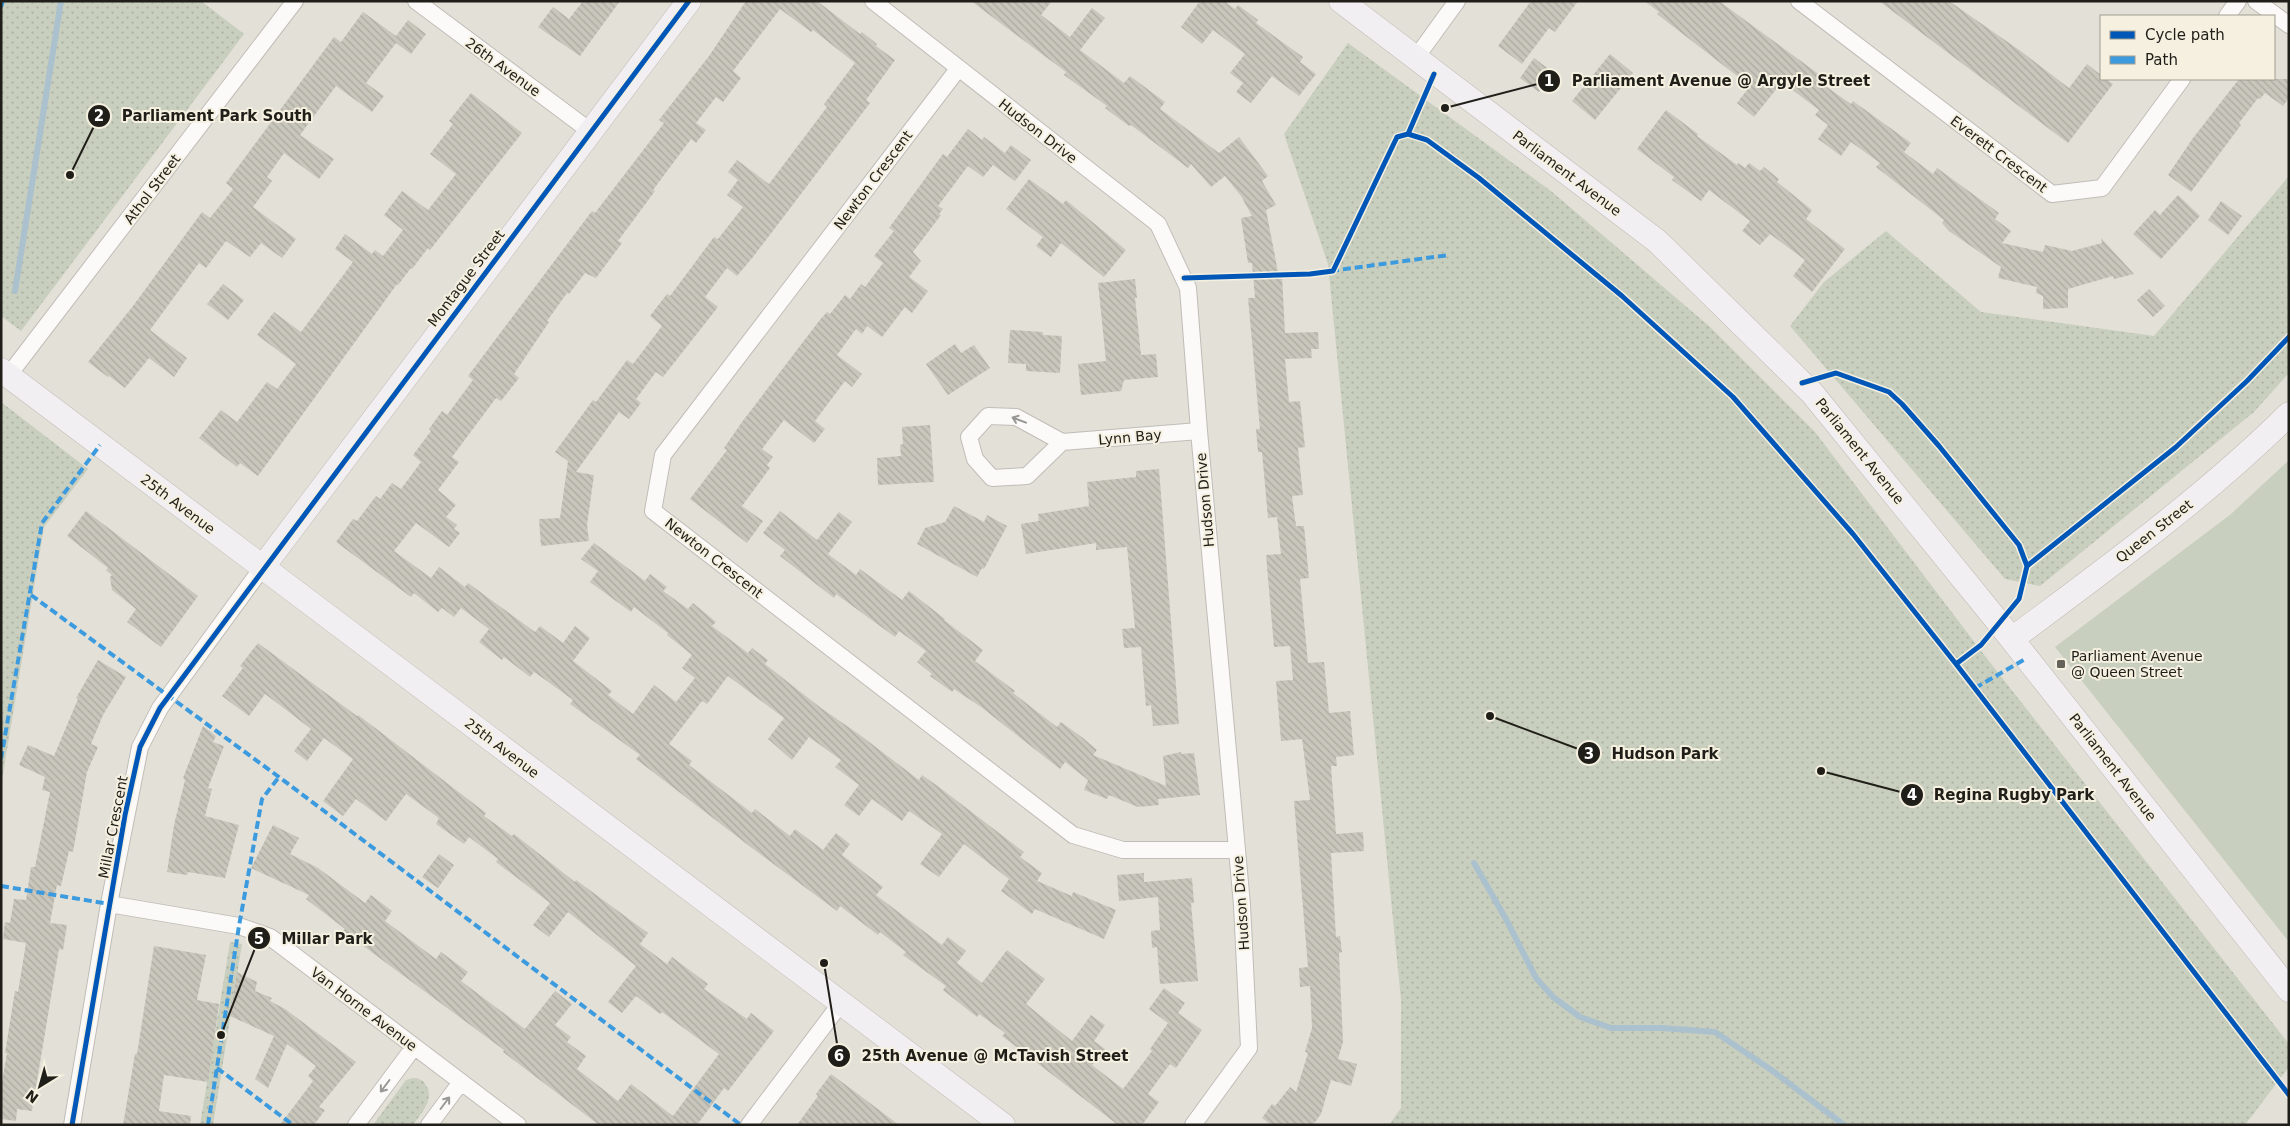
<svg xmlns="http://www.w3.org/2000/svg" width="2290" height="1126" font-family="'DejaVu Sans',sans-serif">
	<style>
		.green { fill: #c9cfbe }
		.park { fill: url(#park-dots) }
		.lines { fill: none; stroke-linecap: round; stroke-linejoin: round }
		.stream { stroke: #acc1ce; stroke-width: 6 }
		.building { fill: url(#building-back-hatch) }
		.street-casing { stroke: #bfbdb7; stroke-width: 18 }
		.secondary-casing { stroke: #bfbdb7; stroke-width: 25 }
		.street { stroke: #fbfaf9; stroke-width: 16 }
		.secondary { stroke: #f2eff2; stroke-width: 24 }
		.quiet { stroke: #3c9bdf; stroke-width: 4; stroke-dasharray: 8 4; stroke-linecap: butt }
		.cycleway-casing { stroke: #f5f0e0; stroke-width: 8 }
		.cycleway { stroke: #0057b8; stroke-width: 5 }
		.oneway { stroke: #989794 }
		.poi-dot { fill: #64625b; stroke: #f5f0e0; stroke-width: 2 }
		.labels { text-anchor: middle; dominant-baseline: central; stroke-width: 4; stroke-linejoin: round; paint-order: stroke }
		.street-label { font-size: 14px; fill: #201e18; stroke: #f5f0e0 }
		.poi-label { font-size: 14px; fill: #201e18; stroke: #f5f0e0; text-anchor: start }
		.leader { fill: none; stroke: #201e18; stroke-width: 2 }
		.callout-dot { fill: #201e18; stroke: #f5f0e0; stroke-width: 2 }
		.mark-label { font-size: 15px; text-anchor: middle; font-weight: bold; fill: #fff }
		.callout-label { font-size: 15px; text-anchor: middle; font-weight: bold; fill: #201e18; stroke: #f5f0e0; stroke-width: 4; stroke-linejoin: round; paint-order: stroke }
	</style>
	<defs>
		<pattern id="park-dots" width="8" height="8" patternUnits="userSpaceOnUse" patternTransform="scale(1.25)"><rect width="8" height="8" fill="#c9cfbe"/><path d="M2 2h.1M6 6h.1" fill="none" stroke="#acb1a3" stroke-width="1.8" stroke-linecap="round"/></pattern>
		<pattern id="building-back-hatch" width="6" height="6" patternUnits="userSpaceOnUse" patternTransform="scale(1.25)"><rect width="6" height="6" fill="#c9c6bc"/><path d="M-1 5l2 2M0 0l6 6M5-1l2 2" fill="none" stroke="#acaaa1"/></pattern>
	</defs>
	<rect width="100%" height="100%" fill="#e3e0d8"/>
	<path class="green" d="M2289,460V942L2055,647L2231,514Z"/>
	<path class="park" d="M1,1H201L244,34L21,331L1,316Z
		M1348,43L1551,191L1709,326L1815,432L1985,656L2289,1044V1067L2245,1125H1389L1401,1108V1000L1328,264L1284,134Z
		M2289,176V373L2254,412L2040,586L2005,579L1790,326L1824,282L1886,231L1981,312L2154,336Z
		M1,402L88,469L44,527L1,786Z
		M230,942L242,944L213,1125H200Z
		M413,1078C419,1078 423,1080 426,1085C435,1100 421,1113 413,1125H373L406,1080Z"/>
	<g class="lines">
		<path class="stream" d="M15,291L61,1
			M1474,863L1507,921L1536,978L1553,997L1580,1017L1611,1028H1662L1715,1032L1770,1069L1844,1125"/>
	</g>
	<path class="building" d="M583,1H620L580,56L538,27L553,7L569,19Z
		M746,1H817L860,34L862,32L877,44L876,46L895,60L866,100L870,103L753,257L737,276L727,268L705,297L718,307L663,377L656,372L636,399L641,403L629,419L619,412L576,472L594,475L587,525L589,541L541,546L539,519L560,518L568,461L555,452L593,400L596,402L627,360L633,364L662,326L650,316L667,294L670,296L714,237L718,239L743,207L727,195L738,180L728,172L737,160L769,184L827,107L824,104L855,63L813,30L811,32L780,9L733,71L741,78L723,102L716,97L696,123L706,130L696,143L691,139L653,190L655,191L618,241L622,243L596,278L585,273L569,294L567,293L547,321L549,322L514,374L519,378L501,401L496,398L452,457L459,462L438,490L456,505L446,517L457,525L454,529L460,533L449,547L416,523L394,551L431,578L439,567L465,587L468,583L535,632L540,626L563,643L575,626L590,638L573,661L612,691L608,695L633,714L654,685L676,702L695,678L682,668L692,655L667,635L668,633L634,607L631,612L590,582L598,571L581,559L594,543L645,581L650,574L667,587L663,591L688,609L693,603L716,622L712,626L748,653L752,648L768,660L765,664L821,708L860,735L919,780L922,775L939,787L1024,852L1020,857L1042,873L1037,881L1072,896L1073,892L1116,910L1104,939L1035,909L1032,914L1001,891L1009,879L964,844L939,877L920,864L942,834L909,811L902,821L872,799L859,816L844,805L859,785L835,767L841,760L809,737L792,760L768,739L784,718L728,676L707,704L702,701L669,744L692,761L689,765L752,813L755,809L790,836L795,829L823,850L836,833L850,844L842,855L883,887L876,895L942,945L948,937L966,951L957,963L982,983L1007,950L1025,964L1045,979L1026,1004L1072,1041L1091,1015L1105,1025L1094,1041L1105,1049L1092,1065L1123,1089L1152,1051L1150,1049L1168,1023L1149,1009L1164,988L1185,1003L1178,1013L1202,1030L1176,1068L1170,1064L1148,1094L1159,1102L1142,1125H1118L1002,1036L1005,1033L979,1014L977,1017L943,990L946,986L903,955L906,952L880,932L878,935L840,906L837,911L752,848L636,759L640,755L570,704L573,700L547,681L534,672L530,677L504,657L502,660L479,642L489,629L461,608L454,617L442,608L438,612L414,593L411,597L336,542L353,519L357,521L376,496L380,499L392,483L401,489L421,462L413,455L431,431L429,429L442,411L447,415L473,380L468,376L592,211L595,213L664,123L659,120L709,56Z
		M971,1H1052L1041,15L1070,37L1092,8L1105,18L1080,50L1124,83L1130,76L1165,102L1160,109L1219,153L1239,137L1268,176L1262,181L1276,205L1266,210L1279,277L1282,276L1285,333L1318,332L1319,349H1311L1312,358L1285,359L1289,402L1300,401L1305,447L1298,448L1303,495L1292,496L1296,526H1304L1309,578L1300,579L1308,663L1324,662L1329,713L1350,711L1354,755L1336,757L1337,766H1331L1336,834L1363,832L1364,851L1331,853L1336,937L1340,936L1342,952L1339,953L1343,1042L1338,1059L1357,1064L1351,1086L1331,1080L1321,1114L1313,1125H1271L1262,1118L1272,1104L1275,1106L1290,1087L1296,1092L1308,1053L1305,1052L1312,1028L1310,986L1300,987L1299,968L1308,967L1294,801L1310,800L1302,739L1281,741L1276,681L1293,680L1290,646L1274,647L1266,555L1281,554L1277,517L1268,518L1262,452H1258L1256,429H1260L1248,298H1255L1252,263H1248L1241,218L1252,216L1241,196L1225,176L1211,187L1191,164L1188,168L1131,125L1129,126L1105,108L1107,106L1064,75L1066,72Z
		M1200,1H1224L1235,9L1238,5L1258,20L1256,23L1303,57L1300,62L1316,74L1299,96L1272,76L1251,103L1236,92L1243,83L1230,73L1245,54L1213,30L1202,44L1181,27Z
		M1531,1H1578L1555,32L1549,28L1522,64L1498,46Z
		M1644,1H1719L1824,78L1821,83L1851,104L1853,101L1911,143L1904,152L1933,174L1937,168L1999,213L1995,219L2011,231L2002,243L2043,252L2045,245L2072,251L2102,243L2101,238L2134,274L2114,279L2113,276L2068,289V308L2043,309V296L2036,293L2037,287L1998,278L2001,267L1949,231L1942,223L1944,220L1876,167L1880,163L1851,142L1841,156L1818,139L1828,125L1815,115L1819,110L1782,82L1754,117L1737,103L1750,86L1657,14L1659,12Z
		M1879,1H1949L2022,52L2069,88L2087,64L2101,75V79H2106L2113,84L2068,143Z
		M363,12L396,36L408,20L426,34L411,54L396,43L366,83L384,96L372,112L336,86L300,135L334,159L319,179L284,153L267,177L272,181L253,207L296,239L282,258L261,243L250,257L226,241L206,268L199,263L150,330L187,358L174,377L149,358L125,388L109,376L108,377L88,362L133,306L202,212L210,218L233,189L226,183L334,37L341,42Z
		M1610,54L1633,73L1595,120L1572,101Z
		M1534,58L1554,73L1539,92L1520,78Z
		M2239,79H2289V98L2283,106L2265,93L2260,99L2258,98L2239,123L2241,125L2191,192L2168,175L2193,138Z
		M471,93L522,133L430,250L428,248L412,269L411,268L398,285L397,284L258,476L240,463L237,467L199,438L221,410L237,422L267,382L277,389L296,364L257,335L274,312L301,332L353,262L335,249L345,234L372,254L375,250L383,256L403,230L384,215L402,191L428,210L456,174L430,154L453,124L449,121Z
		M1666,110L1698,134L1697,136L1737,165L1738,163L1745,168L1749,163L1760,171L1764,167L1779,179L1777,182L1812,210L1806,219L1845,249L1812,292L1793,276L1805,260L1770,234L1760,245L1742,231L1750,221L1709,190L1701,201L1672,180L1674,177L1637,149Z
		M968,129L982,140L984,137L1005,153L1011,145L1031,160L1015,181L993,165L983,177L968,166L938,206L943,209L939,214L941,215L913,252L921,261L909,277L928,291L912,313L905,307L882,337L867,326L862,334L856,329L837,355L862,374L852,387L845,381L815,421L825,429L814,443L784,420L762,449L773,457L767,465L770,468L742,506L763,521L747,543L690,499L727,450L724,448L742,422L819,321L827,312L830,314L845,295L850,299L861,284L865,287L883,263L874,256L894,231L889,228L943,154L947,157Z
		M1029,179L1063,204L1066,200L1126,250L1104,277L1061,243L1051,257L1036,246L1043,237L1006,209Z
		M2178,195L2200,216L2161,259L2133,234L2155,210L2160,215Z
		M2221,201L2242,216L2228,235L2208,220Z
		M1135,279L1137,298H1135L1141,355L1156,354L1158,377L1124,380L1121,391L1081,395L1078,364L1106,361L1098,283Z
		M223,284L244,300L228,320L207,304Z
		M2149,289L2165,306L2153,317L2137,300Z
		M1010,330L1043,332V335L1062,336L1060,373L1026,371V364L1008,363Z
		M955,344L961,353L974,345L990,368L948,395L926,364Z
		M930,425L934,482L878,485L877,458L901,456L900,445L903,444L902,427Z
		M1159,469L1179,724L1153,726L1151,705L1146,706L1141,647L1124,648L1122,629L1135,628L1127,547L1096,550V543L1026,554L1021,524L1039,521L1038,514L1089,506L1087,482L1136,477V471Z
		M954,506L984,522L987,515L1007,526L984,569L982,568L977,577L917,544L925,528L945,522Z
		M86,511L198,596L161,647L127,622L136,609L112,590L110,577L112,575L106,570L108,568L67,536Z
		M780,511L817,540L839,512L852,522L828,554L856,575L860,569L902,600L909,591L945,619L944,620L983,650L975,661L1015,691L1013,693L1057,727L1061,722L1083,738L1097,750L1093,755L1166,786L1163,756L1181,752V754L1194,753L1200,795L1158,799L1159,805L1138,807L1109,795L1107,799L1084,790L1088,780L1065,762L1060,769L981,707L954,689L952,692L930,676L932,674L917,662L926,651L899,631L895,637L836,594L834,598L780,556L785,550L763,533Z
		M258,643L357,716L358,715L374,727L486,813L484,816L512,836L514,834L575,882L576,880L648,933L640,944L667,964L672,957L708,984L704,989L747,1019L751,1013L774,1031L728,1091L724,1088L697,1125H599L503,1052L504,1050L343,931L345,929L306,899L309,895L251,868L273,825L299,838L290,854L318,868L365,903L371,895L392,911L385,921L436,959L441,952L468,972L461,981L525,1029L555,991L572,1004L555,1025L571,1037L567,1042L586,1056L577,1069L618,1101L631,1084L673,1116L719,1054L662,1012L660,1014L636,996L622,1013L608,1002L636,966L568,912L549,937L533,925L550,903L496,862L498,859L469,837L464,844L436,824L439,818L406,794L386,821L356,799L343,816L323,801L353,759L324,738L307,761L294,751L311,729L285,709L265,694L249,716L222,696L243,668L240,666Z
		M98,660L126,677L103,715L91,744L98,747L87,772L73,852L69,851L61,886L57,885L50,923L67,925L63,950L59,949L32,1111L17,1109L16,1121L1,1119V1088L7,1053H5L15,991L18,992L26,943L3,939L5,922L10,923L14,899L26,900L31,867H35L50,792L42,790L45,777L19,765L28,745L54,756L78,699L76,698Z
		M203,726L216,736L213,742L224,746L208,788L212,789L205,816L239,825L225,878L188,872L187,875L167,872L174,825L185,780L183,778Z
		M439,854L454,865L438,888L422,877Z
		M1144,873V882L1192,878L1194,903H1191L1198,981L1160,984L1157,947L1152,948L1151,931L1160,930L1158,897L1119,901L1117,875Z
		M154,946L206,955L197,1000L219,1004L208,1082L164,1075L159,1111L191,1116L190,1125H123L135,1054H137Z
		M237,972L257,982L255,991L272,998L270,1001L285,1009L356,1062L319,1107L325,1110L314,1125H280L313,1081L308,1076L316,1066L287,1044L268,1088L255,1079L274,1036L230,1016Z
		M831,1074L858,1094L899,1125H797L818,1096L816,1094Z"/>
	<g class="lines">
		<g class="street-casing">
			<path id="street" d="M416,1L590,131
				M873,1L1158,224L1188,288L1199,431L1242,905L1249,1048L1193,1125
				M1799,1L2052,194L2102,188L2182,79
				M2256,1L2289,25
				M2227,16L2238,1
				M1415,59L1457,1
				M958,69L663,455L653,511L1073,835L1123,850H1237
				M8,376L295,1
				M1062,442L1027,476L992,478L975,459L969,437L988,416L1016,417L1062,442L1199,431
				M109,904L239,926L270,937L518,1125
				M72,1125L109,904L140,747L160,708L262,568
				M356,1125L414,1047
				M429,1125L461,1082
				M749,1125L841,1003"/>
		</g>
		<g class="secondary-casing">
			<path id="secondary" d="M1341,1L1657,241L1812,393L1999,623L2289,990
				M1,370L1003,1125
				M262,568L689,1
				M2012,639C2107,568 2204,498 2289,414"/>
		</g>
		<use href="#street" class="street"/>
		<use href="#secondary" class="secondary"/>
		<path class="quiet" d="M1,7L3,1
			M1331,271L1449,255
			M31,595L279,777L741,1125
			M1975,688L2027,658
			M1,759L42,523L100,445
			M1,886L109,904
			M217,1068L293,1125
			M208,1125L239,926L262,799L279,777"/>
		<g class="cycleway-casing">
			<path id="cycleway" d="M1434,74L1408,134L1427,140L1479,178L1622,296L1733,397L1853,534L1956,664L2289,1095
				M1184,278L1310,274L1333,271L1397,137L1408,134
				M1802,383L1836,373L1889,392L1902,404L1939,446L2019,545L2027,566
				M1956,664L1981,645L2019,599L2027,566L2176,447L2247,381L2289,337
				M72,1125L125,815L140,747L160,708L689,1"/>
		</g>
		<use href="#cycleway" class="cycleway"/>
	</g>
	<defs><path id="oneway-shaft" d="M-6 0H5M1.5-3L5.5 0L1.5 3" fill="none" stroke-width="1.6" stroke-linecap="round" stroke-linejoin="round" transform="scale(1.25)"/></defs>
	<g class="oneway">
		<use href="#oneway-shaft" transform="translate(1019 420) rotate(-159)"/>
		<use href="#oneway-shaft" transform="translate(385 1086) rotate(127)"/>
		<use href="#oneway-shaft" transform="translate(445 1103) rotate(-53)"/>
	</g>
	<rect class="poi-dot" x="2056" y="659" width="10" height="10" rx="2.5"/>
	<g class="labels">
		<g class="street-label">
			<text transform="translate(503 67) rotate(36)">26th Avenue</text>
			<text transform="translate(1038 131) rotate(38)">Hudson Drive</text>
			<text transform="translate(1999 154) rotate(37)">Everett Crescent</text>
			<text transform="translate(1567 173) rotate(37)">Parliament Avenue</text>
			<text transform="translate(873 180) rotate(-53)">Newton Crescent</text>
			<text transform="translate(152 189) rotate(-53)">Athol Street</text>
			<text transform="translate(466 278) rotate(-53)">Montague Street</text>
			<text transform="translate(1130 437) rotate(-5)">Lynn Bay</text>
			<text transform="translate(1860 451) rotate(51)">Parliament Avenue</text>
			<text transform="translate(1205 500) rotate(-95)">Hudson Drive</text>
			<text transform="translate(178 504) rotate(37)">25th Avenue</text>
			<text transform="translate(2154 531) rotate(-38)">Queen Street</text>
			<text transform="translate(714 558) rotate(38)">Newton Crescent</text>
			<text transform="translate(502 748) rotate(37)">25th Avenue</text>
			<text transform="translate(2113 767) rotate(52)">Parliament Avenue</text>
			<text transform="translate(113 827) rotate(-79)">Millar Crescent</text>
			<text transform="translate(1241 903) rotate(-94)">Hudson Drive</text>
			<text transform="translate(364 1009) rotate(37)">Van Horne Avenue</text>
		</g>
		<g class="poi-label">
			<text x="2071" y="656">Parliament Avenue<tspan x="2071" dy="16">@ Queen Street</tspan></text>
		</g>
	</g>
	<path class="leader" d="M1445 108L1549 81M70 175L99 116M1490 716L1589 753M1821 771L1912 795M221 1035L259 938M824 963L839 1056"/>
	<g class="callout-dot">
		<circle cx="1445" cy="108" r="5"/>
		<circle cx="70" cy="175" r="5"/>
		<circle cx="1490" cy="716" r="5"/>
		<circle cx="1821" cy="771" r="5"/>
		<circle cx="221" cy="1035" r="5"/>
		<circle cx="824" cy="963" r="5"/>
		<circle cx="1549" cy="81" r="12"/>
		<circle cx="99" cy="116" r="12"/>
		<circle cx="1589" cy="753" r="12"/>
		<circle cx="1912" cy="795" r="12"/>
		<circle cx="259" cy="938" r="12"/>
		<circle cx="839" cy="1056" r="12"/>
	</g>
	<g class="mark-label">
		<text x="1549" y="86">1</text>
		<text x="99" y="121">2</text>
		<text x="1589" y="759">3</text>
		<text x="1912" y="800">4</text>
		<text x="259" y="944">5</text>
		<text x="839" y="1061">6</text>
	</g>
	<g class="callout-label">
		<text x="1721" y="86">Parliament Avenue @ Argyle Street</text>
		<text x="217" y="121">Parliament Park South</text>
		<text x="1665" y="759">Hudson Park</text>
		<text x="2014" y="800">Regina Rugby Park</text>
		<text x="327" y="944">Millar Park</text>
		<text x="995" y="1061">25th Avenue @ McTavish Street</text>
	</g>
	<rect width="2290" height="1126" fill="none" stroke="#201e18" stroke-width="5"/>
	<rect x="2100" y="15" width="175" height="65" fill="#f5f0e0" stroke="#a09c90"/>
	<rect x="2110" y="31" width="25" height="8" fill="#0057b8" stroke="#a09c90"/>
	<text x="2145" y="40" font-size="15" fill="#201e18">Cycle path</text>
	<rect x="2110" y="56" width="25" height="8" fill="#3c9bdf" stroke="#a09c90"/>
	<text x="2145" y="65" font-size="15" fill="#201e18">Path</text>
	<g transform="translate(40 1086) rotate(217)" stroke="#f5f0e0" stroke-width="4" paint-order="stroke">
	<path d="M0-4L9 19L0 12L-9 19Z" fill="#201e18"/>
	<text y="-8" font-size="14" font-weight="bold" text-anchor="middle" fill="#201e18">N</text>
	</g>
</svg>
